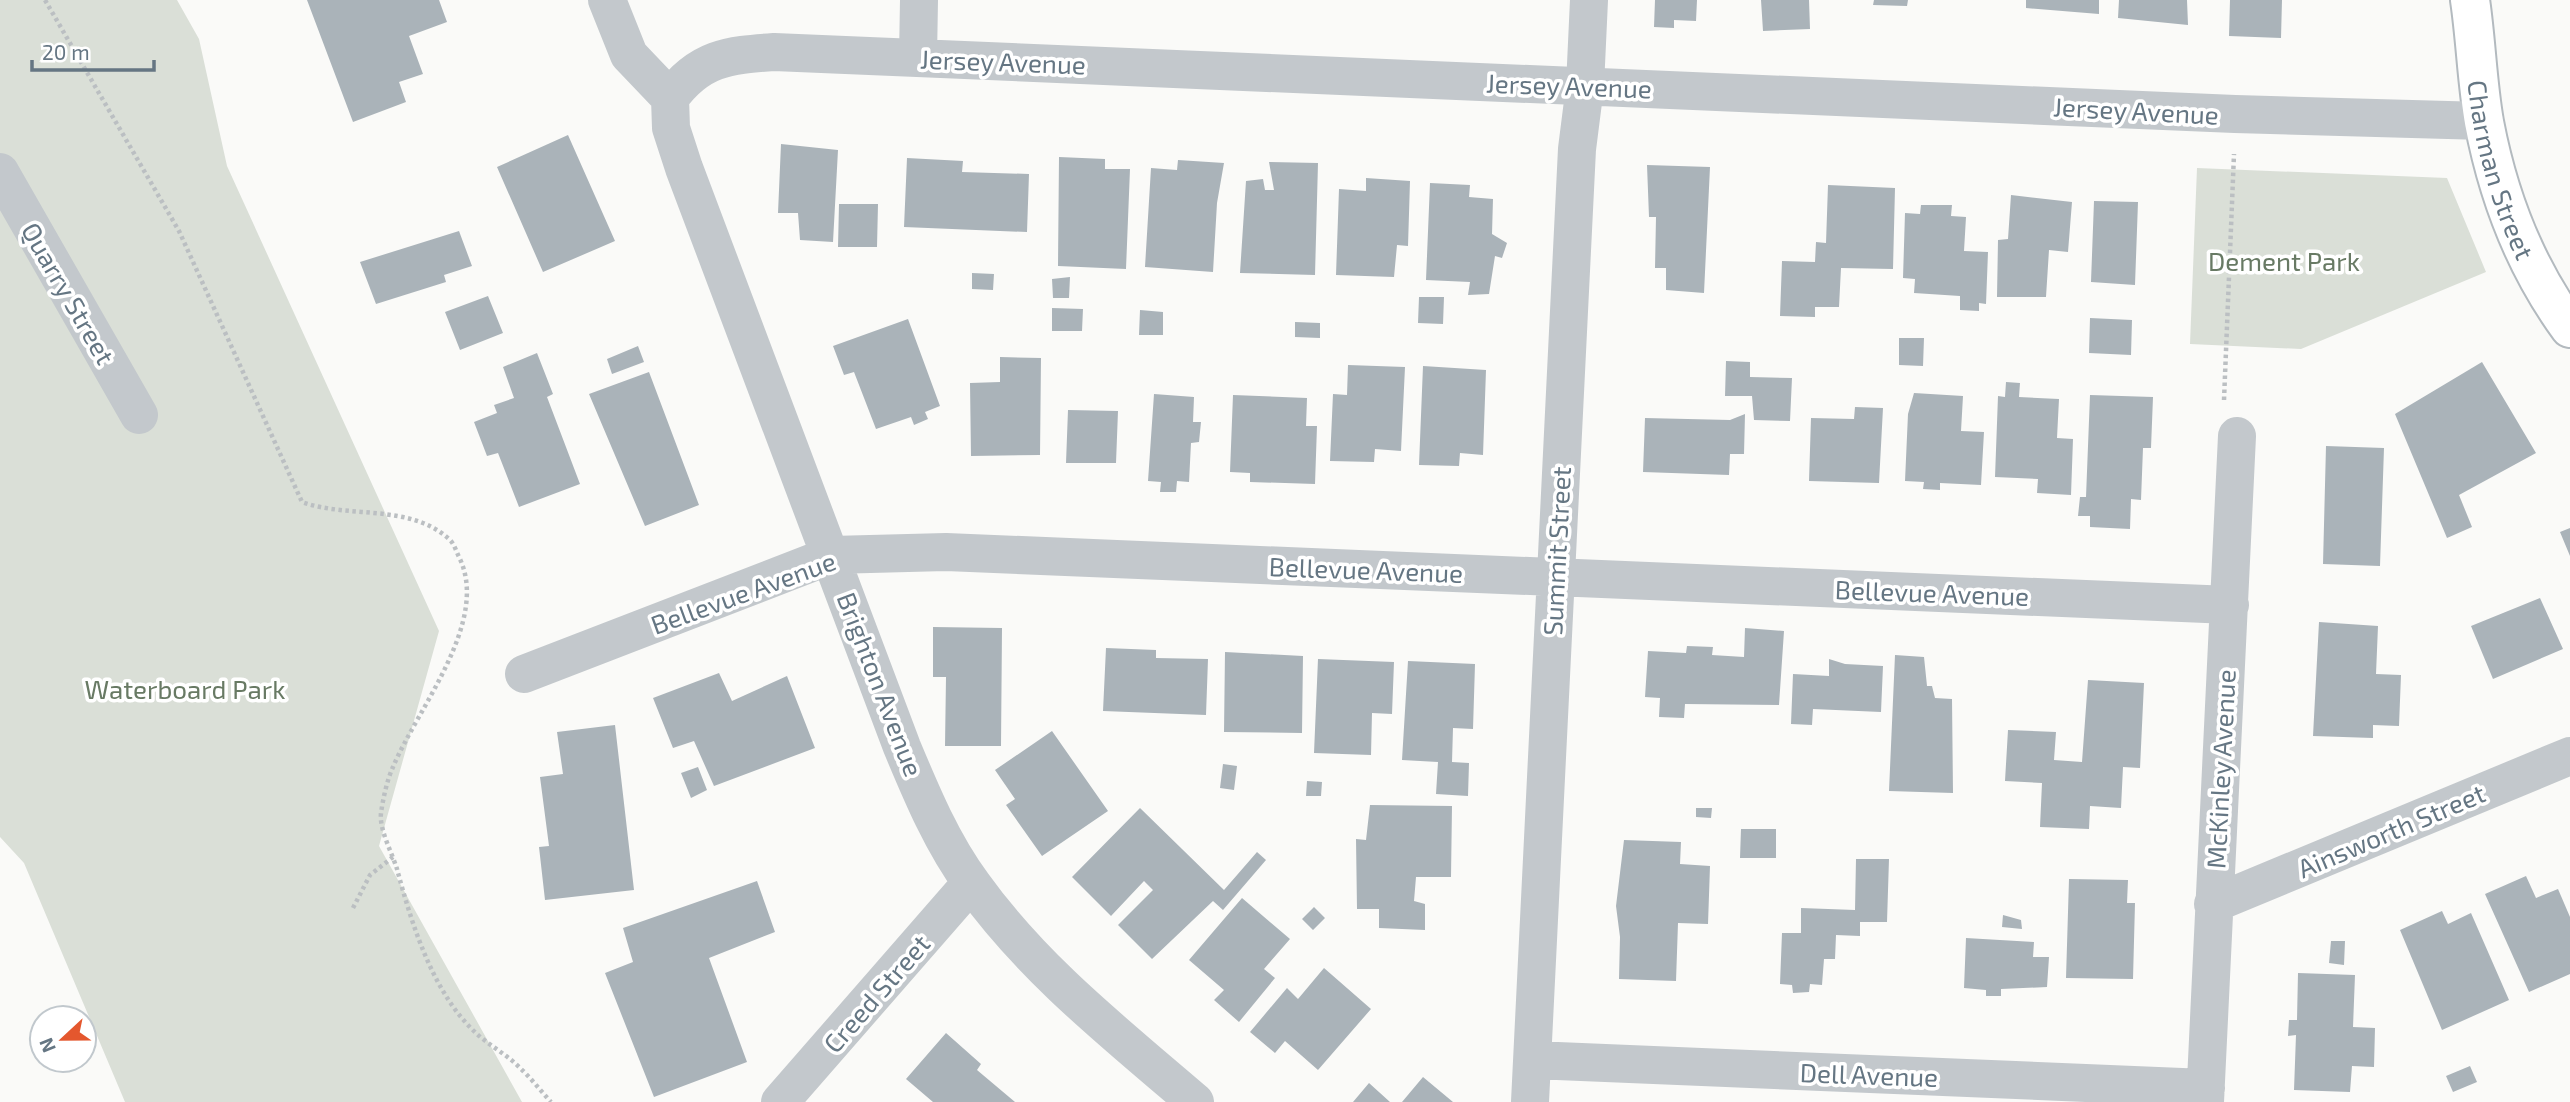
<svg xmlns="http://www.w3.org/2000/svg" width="2570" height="1102" font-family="'Exo 2',sans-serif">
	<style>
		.green { fill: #dadfd7 }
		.building { fill: #aab3b9 }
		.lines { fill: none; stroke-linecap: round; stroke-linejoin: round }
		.secondary-casing { stroke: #b3babf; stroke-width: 42 }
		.path { stroke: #bbbfc2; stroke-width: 4.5; stroke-dasharray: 3.5 3.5; stroke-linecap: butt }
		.street { stroke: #c3c8cc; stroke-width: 38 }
		.secondary { stroke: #fff; stroke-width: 38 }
		.labels { text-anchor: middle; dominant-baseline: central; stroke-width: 7; stroke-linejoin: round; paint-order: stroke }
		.street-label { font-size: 26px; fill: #657683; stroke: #fff }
		.park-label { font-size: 26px; fill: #687a64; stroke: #fff }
	</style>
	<rect width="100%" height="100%" fill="#fafaf8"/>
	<path class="green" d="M0,0H177L199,39L227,166L439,631L379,846L522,1102H125L24,863L0,837Z
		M2197,168L2447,178L2486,272L2301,349L2190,344Z"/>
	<path class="building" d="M307,0H439L447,22L409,36L423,74L399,82L406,102L353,122Z
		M1655,0H1697L1696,21L1674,20V28L1654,27Z
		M1761,0H1809L1810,29L1763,31Z
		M1874,0H1908L1907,6L1873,5Z
		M2026,0H2099V14L2026,8Z
		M2119,0H2187L2188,25L2118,18Z
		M2230,0H2282L2281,38L2229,36Z
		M568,135L615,241L543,272L497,167Z
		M781,144L838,150L833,242L800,240L798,213H778Z
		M1059,157L1105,159V169H1130L1126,269L1058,266Z
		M907,158L963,161L962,172L1029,174L1027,232L904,227Z
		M1178,160L1224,163L1217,203L1213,272L1145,267L1151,168L1177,170Z
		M1269,162L1318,163L1315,275L1240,273L1246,181L1263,179L1265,190H1274Z
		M1647,165L1710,167L1704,293L1666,290V268H1655L1656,217H1649Z
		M1366,178L1410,181L1408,246L1397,245L1394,277L1336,275L1339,189L1366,191Z
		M1430,183L1470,185L1469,197L1493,199L1492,234L1507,243L1502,258L1495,256L1489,294L1468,295L1470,282L1426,280Z
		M1828,185L1895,188L1893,269L1841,268L1839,307H1815V317L1780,316L1782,261L1815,262L1816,242L1826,243Z
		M2011,195L2072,202L2068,252L2049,250L2046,297H1997L1998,240L2008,239Z
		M2094,201L2138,202L2135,285L2091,282Z
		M839,204H878L877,247H838Z
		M1921,205H1952L1951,216L1966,217L1964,251L1988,252L1986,304L1979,303V311L1960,310V296L1914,293L1915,279L1903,278L1905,213L1920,214Z
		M459,231L472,266L444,275L446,282L376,304L360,262Z
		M972,273L994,274L993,290L972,289Z
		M1070,277L1069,298H1053L1052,279Z
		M488,296L503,333L460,350L445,312Z
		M1419,297H1444L1443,324L1418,323Z
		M1052,308L1083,309L1082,331H1052Z
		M1140,310L1163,312V335H1139Z
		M2090,318L2132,320L2131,355L2089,353Z
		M908,319L940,406L925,412L928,419L914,425L911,417L876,429L854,372L844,375L833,346Z
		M1295,322L1320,323V338L1295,337Z
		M1899,338H1924L1923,366L1899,365Z
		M638,346L644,362L612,374L607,359Z
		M537,353L553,394L547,397L580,484L519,507L498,453L487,456L474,422L497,413L494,405L514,398L503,367Z
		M1000,357L1041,358L1040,455L971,456L970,383L1000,382Z
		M1726,361L1750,362V377L1792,378L1790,421L1754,420L1752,396H1725Z
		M2482,362L2536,453L2459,495L2472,527L2447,538L2395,414Z
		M1348,365L1405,367L1401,451L1375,449L1374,462L1330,461L1333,394L1347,395Z
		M1423,366L1486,370L1483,455L1460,453L1459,466L1419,465Z
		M649,372L699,505L645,526L589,394Z
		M2006,382L2020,383L2019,397L2059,399L2057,438L2073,439L2071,495L2037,493L2038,479L1995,477L1998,396L2005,397Z
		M1914,393L1963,396L1961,431L1984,432L1981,485L1940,483V490L1923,489L1924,482L1905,481L1908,414Z
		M1154,394L1194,397L1193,422H1201L1199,442L1191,443L1189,482L1177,481L1176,492H1160L1161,482L1148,481Z
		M1233,395L1307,398L1306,426H1317L1315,484L1250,482V473L1230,472Z
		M2090,395L2153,397L2151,448H2143L2141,500L2131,499L2130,529L2090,527V516H2078L2080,497H2086Z
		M1855,407L1883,408L1879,483L1809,481L1811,418L1854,419Z
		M1068,410L1118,411L1116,463H1066Z
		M1745,414L1744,454H1730L1729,475L1643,472L1645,418L1730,420Z
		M2326,446L2384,448L2380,566L2323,564Z
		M2570,528V556L2560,532Z
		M2540,598L2563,649L2493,679L2471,626Z
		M2319,622L2378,626L2376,674L2401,675L2399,726L2373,725V738L2313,736Z
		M933,627L1002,628L1001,746H945L946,677H933Z
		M1745,628L1784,631L1779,705L1685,704L1684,718L1659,717L1660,698L1645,697L1648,651L1686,653L1687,646L1713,647L1712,655L1744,657Z
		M1106,648L1156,650V658L1208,659L1206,715L1103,711Z
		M1225,652L1303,656L1302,733L1224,732Z
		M1895,655L1924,657L1927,686H1932L1935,698L1952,699L1953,793L1889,791Z
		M1318,659L1394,662L1392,714L1372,713L1371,755L1314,753Z
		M1829,659L1845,664L1883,666L1881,712L1813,709L1812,725L1791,724L1793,674L1829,676Z
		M1408,661L1475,664L1473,729L1453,728L1452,762L1469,763L1468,796L1436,794L1438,762L1402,760Z
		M719,673L732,701L787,676L815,748L714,786L694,741L673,748L653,698Z
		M2088,680L2144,683L2140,768L2123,767L2121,808L2090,806L2089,829L2040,827L2042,783L2005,781L2008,730L2056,732L2054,760L2082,762Z
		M615,725L634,890L545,900L539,847L549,846L540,777L563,774L557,732Z
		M1052,731L1108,811L1042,856L1006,805L1015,799L995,770Z
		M1223,764L1237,766L1234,790L1220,788Z
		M698,767L707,790L691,798L681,773Z
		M1307,781L1322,782L1321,796H1306Z
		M1370,805L1452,806L1451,877H1416L1414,901L1425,904V930L1379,928V909H1357L1356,839L1366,840Z
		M1140,808L1224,890L1257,852L1266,860L1223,910L1213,901L1152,959L1118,925L1153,890L1144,881L1111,916L1072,877Z
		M1696,808H1712L1711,818L1696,817Z
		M1741,829H1776V858H1740Z
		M1624,840L1681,842L1680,864L1710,866L1708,924L1678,923L1676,981L1619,979L1620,937L1616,906Z
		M1856,859H1889L1887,922H1860V936L1836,935L1835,959H1824L1822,985L1810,984L1809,992L1793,993L1792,985L1780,984L1782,933H1801V908L1855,910Z
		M2526,876L2536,898L2558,889L2570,917V974L2529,992L2485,894Z
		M2069,879L2128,880L2127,903H2135L2133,979L2066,978Z
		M757,881L775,932L709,958L747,1062L654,1097L605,973L633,962L623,928Z
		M1242,898L1290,939L1264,969L1275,978L1239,1022L1214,1000L1224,990L1189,960Z
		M1314,907L1325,918L1313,930L1302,919Z
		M2442,911L2448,924L2471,913L2509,1000L2442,1030L2400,930Z
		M2003,915L2021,920L2022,929L2002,927Z
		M1966,938L2034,942L2033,957H2049L2047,987L2001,989V996H1986V990L1964,988Z
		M2331,941H2345L2344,965L2329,963Z
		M1324,968L1371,1009L1318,1070L1285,1041L1275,1053L1250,1032L1287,988L1298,999Z
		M2298,973L2355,975L2353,1027L2375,1028L2374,1067L2352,1066L2350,1092L2294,1090L2296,1035L2288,1036L2289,1020H2297Z
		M946,1033L981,1064L977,1070L1015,1102H933L906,1079Z
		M2470,1066L2477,1082L2453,1092L2446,1076Z
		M1423,1077L1453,1102H1402Z
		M1369,1083L1390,1102H1353Z"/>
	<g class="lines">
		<g class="secondary-casing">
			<g id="secondary">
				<path id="s1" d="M2470,0C2476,40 2477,82 2484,122C2498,196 2526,268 2570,328"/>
			</g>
		</g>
		<path class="path" d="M45,0L179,231L302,502C349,519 409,503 449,539C454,543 456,551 459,557C491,621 417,709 393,767C387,780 383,799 381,813C379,829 392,853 397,869C412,925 433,994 477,1034C490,1046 506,1054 519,1067C530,1077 540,1090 551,1102
			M2224,400L2234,154
			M353,908L370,875L393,857"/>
		<path class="street" d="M607,0L629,55L670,98L671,128L684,168L902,747C922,795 942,843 973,885C1034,970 1116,1034 1195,1102
			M918,58L919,0
			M670,98C699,58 728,55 774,52L2235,114L2484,121
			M0,172L139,415
			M524,674L832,555L946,552L2230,605
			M2213,904L2570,756
			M1533,1060L2206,1088
			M780,1102L971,883
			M1530,1102L1577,149L1585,86L1589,0
			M2205,1102L2237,436"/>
		<use href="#secondary" class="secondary"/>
	</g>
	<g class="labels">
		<g class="street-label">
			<text transform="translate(1003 61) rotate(2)">Jersey Avenue</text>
			<text transform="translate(1569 85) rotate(2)">Jersey Avenue</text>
			<text transform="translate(2136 110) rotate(3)">Jersey Avenue</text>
			<text stroke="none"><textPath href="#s1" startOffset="173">Charman Street</textPath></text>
			<text transform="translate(69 293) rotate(60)">Quarry Street</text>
			<text transform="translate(1556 551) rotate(-87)">Summit Street</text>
			<text transform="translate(1366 569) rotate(2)">Bellevue Avenue</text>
			<text transform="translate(743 592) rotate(-20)">Bellevue Avenue</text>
			<text transform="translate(1932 592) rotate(2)">Bellevue Avenue</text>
			<text transform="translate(881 684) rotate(69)">Brighton Avenue</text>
			<text transform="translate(2220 769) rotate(-87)">McKinley Avenue</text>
			<text transform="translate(2391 830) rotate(-23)">Ainsworth Street</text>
			<text transform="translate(876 993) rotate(-49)">Creed Street</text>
			<text transform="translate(1869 1074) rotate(2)">Dell Avenue</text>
		</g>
		<g class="park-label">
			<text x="2284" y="260">Dement Park</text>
			<text x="185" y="688">Waterboard Park</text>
		</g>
	</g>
	<g transform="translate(63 1039) rotate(248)"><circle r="33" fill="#ffffff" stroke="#c1c8cd" stroke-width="2"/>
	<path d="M0-5L12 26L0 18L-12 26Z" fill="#e4572e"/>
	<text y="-10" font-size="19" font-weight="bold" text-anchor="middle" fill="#657683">N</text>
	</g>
	<path d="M32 60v10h122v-10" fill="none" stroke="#657683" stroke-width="3.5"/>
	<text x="42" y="60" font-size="21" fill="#657683" stroke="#ffffff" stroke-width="5" paint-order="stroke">20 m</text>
</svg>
